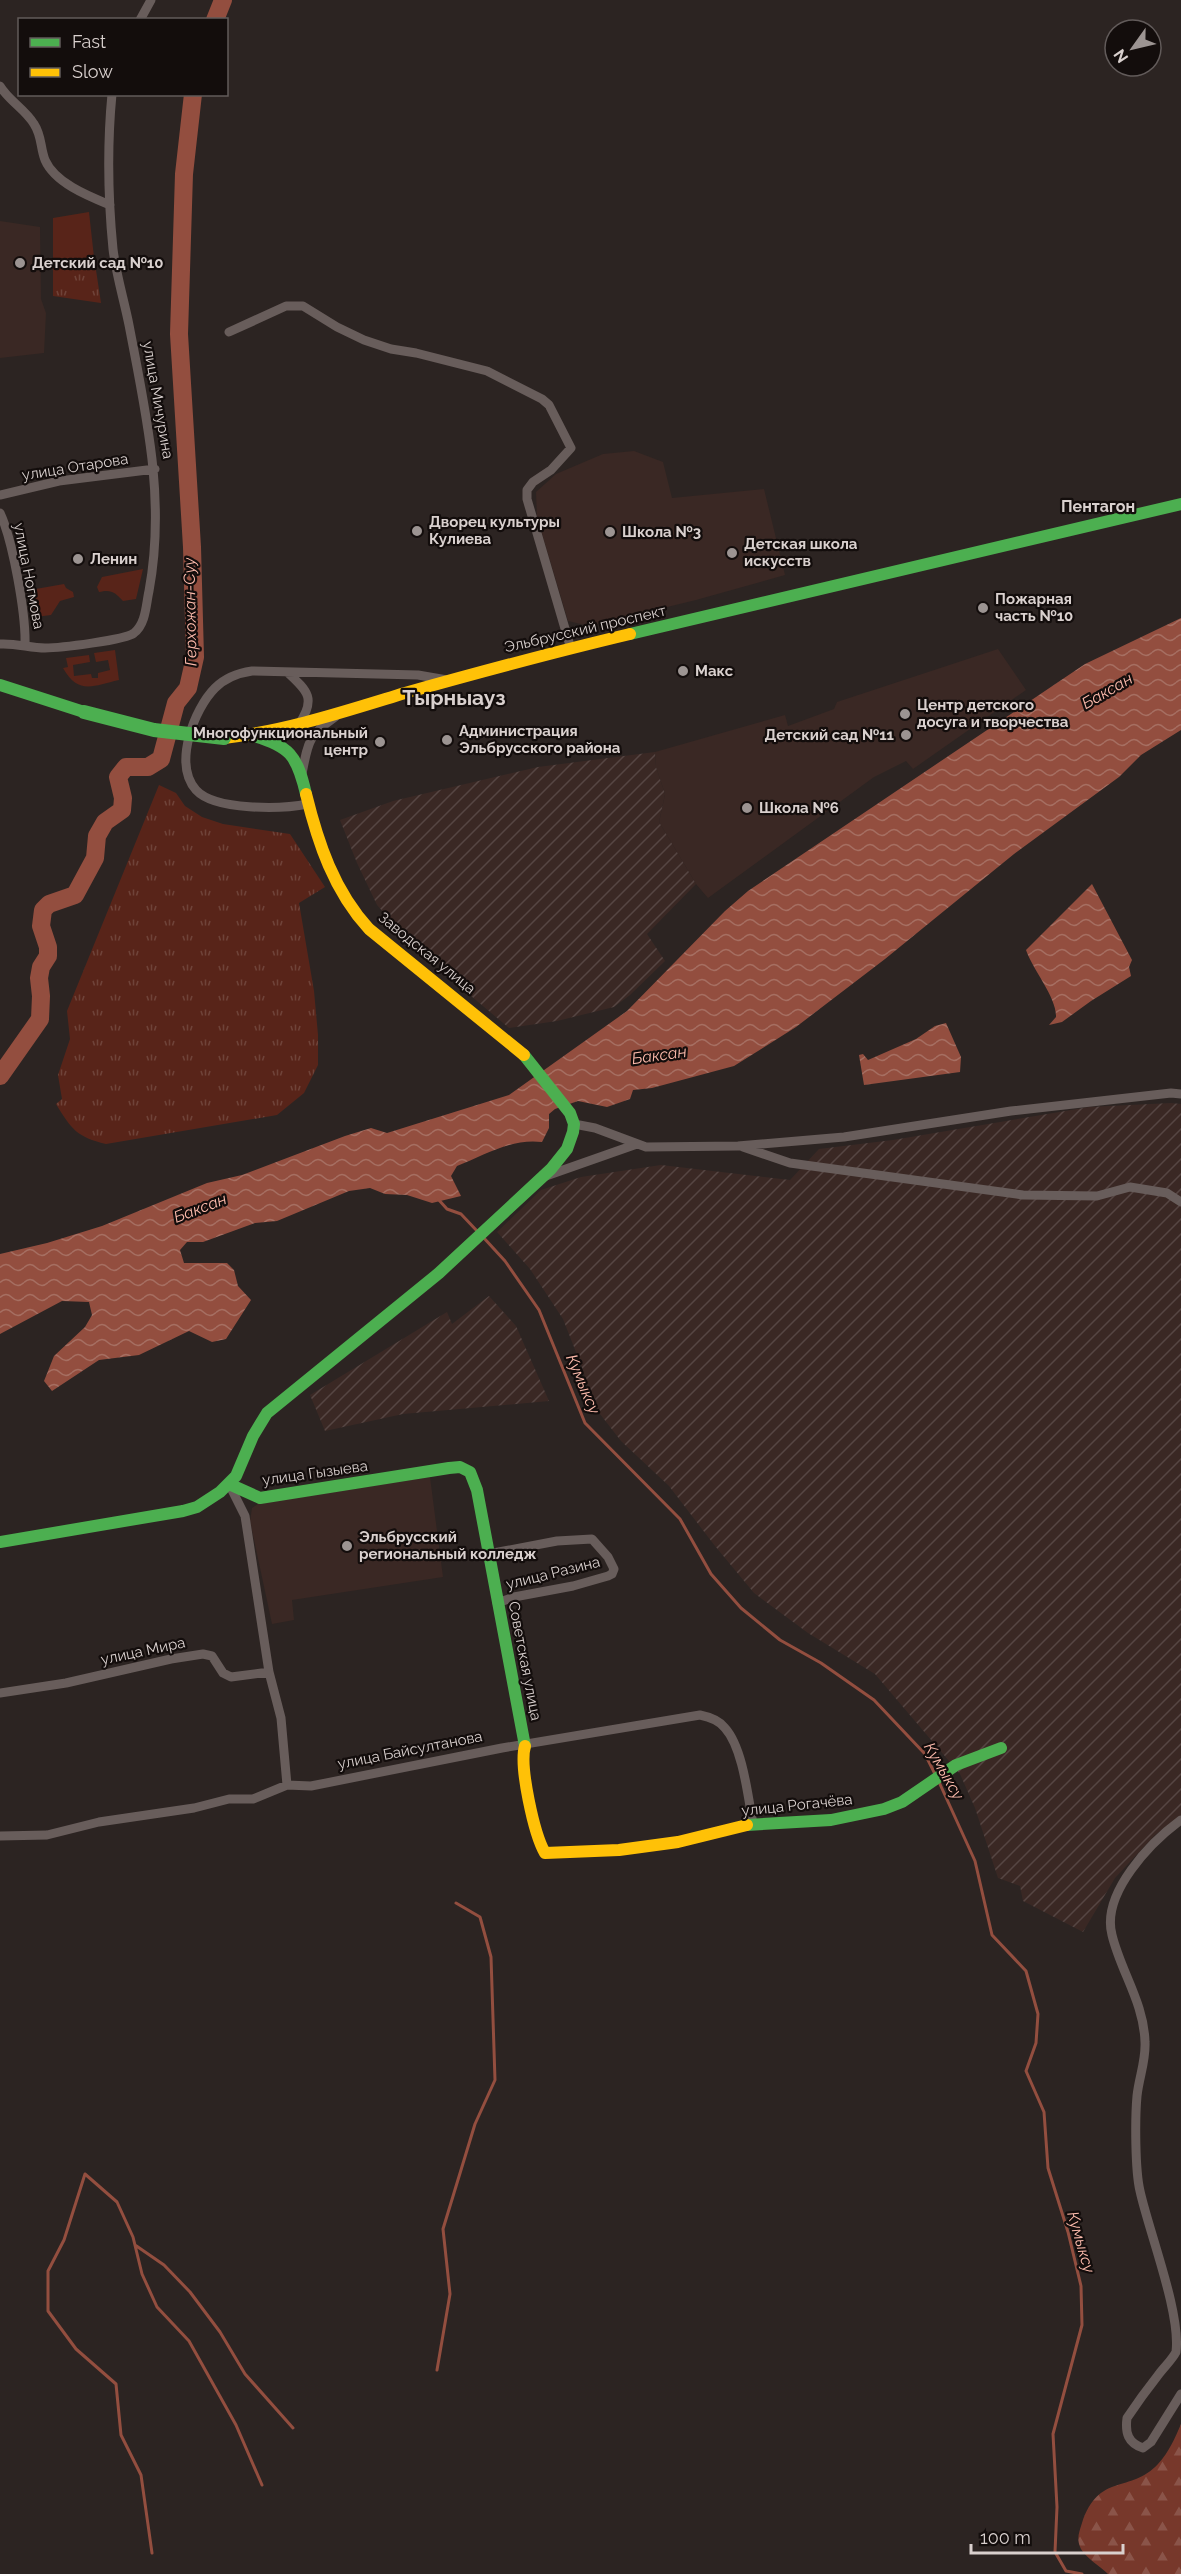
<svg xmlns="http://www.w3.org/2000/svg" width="1181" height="2574" font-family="Raleway,sans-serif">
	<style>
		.built { fill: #3a2824 }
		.industrial { fill: url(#industrial-furrows) }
		.grass { fill: #582419 }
		.forest { fill: url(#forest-firs) }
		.park { fill: url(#park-tufts) }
		.water { fill: url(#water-waves) }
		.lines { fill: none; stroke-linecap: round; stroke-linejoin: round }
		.stream { stroke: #934e3f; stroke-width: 3 }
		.river { stroke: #934e3f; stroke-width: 18 }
		.street { stroke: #685d5b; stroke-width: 9 }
		.fast { stroke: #4caf50; stroke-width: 12 }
		.slow { stroke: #ffc107; stroke-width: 12 }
		.fast-bridge { stroke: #4caf50; stroke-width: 14 }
		.poi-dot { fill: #9c9492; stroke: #130d0c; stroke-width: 2 }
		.labels { text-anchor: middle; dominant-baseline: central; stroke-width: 4.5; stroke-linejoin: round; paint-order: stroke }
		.poi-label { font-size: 15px; font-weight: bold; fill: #d9d0ce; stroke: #130d0c; text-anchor: start }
		.street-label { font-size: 15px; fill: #d9d0ce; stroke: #130d0c }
		.neighbourhood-label { font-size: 16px; font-weight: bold; fill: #d9d0ce; stroke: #130d0c }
		.water-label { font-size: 16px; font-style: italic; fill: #fdbbac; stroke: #130d0c }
		.district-label { font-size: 21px; font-weight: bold; fill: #d9d0ce; stroke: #130d0c }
	</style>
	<defs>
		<pattern id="industrial-furrows" width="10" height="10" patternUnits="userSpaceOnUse" patternTransform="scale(1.5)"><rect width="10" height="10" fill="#3a2824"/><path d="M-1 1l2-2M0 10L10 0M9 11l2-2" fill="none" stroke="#564643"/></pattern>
		<pattern id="forest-firs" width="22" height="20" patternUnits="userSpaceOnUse" patternTransform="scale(1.5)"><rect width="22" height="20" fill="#77382b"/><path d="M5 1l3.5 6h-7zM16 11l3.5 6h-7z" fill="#8a5449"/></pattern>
		<pattern id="park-tufts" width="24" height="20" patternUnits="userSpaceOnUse" patternTransform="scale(1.5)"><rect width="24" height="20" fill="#582419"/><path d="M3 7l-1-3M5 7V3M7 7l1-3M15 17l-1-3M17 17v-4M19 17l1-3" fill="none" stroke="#6f4339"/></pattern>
		<pattern id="water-waves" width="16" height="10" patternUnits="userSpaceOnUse" patternTransform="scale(1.5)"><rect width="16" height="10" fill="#934e3f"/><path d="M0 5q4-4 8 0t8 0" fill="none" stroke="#a66f62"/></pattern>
	</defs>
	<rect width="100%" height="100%" fill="#2c2422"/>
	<path class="built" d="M0,221L40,227L41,299L46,313L44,353L0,358Z
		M634,451L663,462L672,498L764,489L785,575L696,600L589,626L568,621L537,517L536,492L556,474L603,454Z
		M998,649L1026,690L913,769L906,761L874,777L708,898L696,884L659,822L665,794L656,767L655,752L785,715L788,726L834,709L837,702Z
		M430,1477L443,1577L292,1600L294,1620L272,1624L250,1521L252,1508L258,1504Z"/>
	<path class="industrial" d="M655,752L656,767L665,794L659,822L696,884L647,934L665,961L630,995L614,1007L557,1021L509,1028L445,974L447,969L419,945L413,946L377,905L357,863L340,820L393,801L538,767Z
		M1171,1103L1181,1104V1815L1155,1835L1115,1878L1083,1932L1023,1901L1020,1886L998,1878L975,1808L960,1774L875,1674L808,1633L754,1593L715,1546L669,1486L621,1441L593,1405L583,1370L563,1319L530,1269L497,1232L541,1190L581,1177L661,1165L790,1180L819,1149L893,1140L1089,1107Z
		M489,1296L516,1326L549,1401L403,1414L325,1431L310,1395L447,1312L452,1324Z"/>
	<path class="grass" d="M89,212L94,257L53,260V218Z
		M143,569L136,599L123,601C115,592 111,589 99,592L97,587L102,577Z
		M64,584L66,588L73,592L74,597L60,601L51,615L36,617L30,590Z
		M115,650L119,680C93,686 78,695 63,668L68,667L66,658L89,655L90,662L73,665L74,676L91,674L92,678H98V673L110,670L108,660L96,662L94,653Z"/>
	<path class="forest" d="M1181,2424V2574H1108C1100,2566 1086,2558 1081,2549C1076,2539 1079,2533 1082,2523C1099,2472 1130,2494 1158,2464C1169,2452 1175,2438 1181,2424Z"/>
	<path class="park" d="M94,257L101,303L53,296V260Z
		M159,785L176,793L185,806L202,817L223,824L290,834L325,887L299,903L314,991L318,1035V1065L304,1093L277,1115L106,1144C77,1137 72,1130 56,1104L62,1099L58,1075L70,1039L67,1011Z"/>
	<path class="water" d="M1181,618V730L1141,755L1119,777L1014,854L885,959L796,1027L734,1066L652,1088L633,1090L630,1099L607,1107L578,1101L555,1109L549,1114V1128L542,1142C512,1138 485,1155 457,1166L451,1176L461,1196L432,1203L407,1195L385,1194L370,1188L349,1191L277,1221L255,1223L203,1242H187L180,1250L184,1263H227L234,1270L238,1286L251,1300L226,1339L212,1342L189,1331L139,1355L99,1360L52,1391L44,1381L54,1356L85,1327L92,1315L89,1302L62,1301L0,1334V1254L47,1243L102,1226L207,1183L242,1175L345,1136L371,1128L387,1133L509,1095L627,1011L725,911L748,891L1085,664Z
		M1092,884L1132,960L1129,967L1131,976L1091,1001L1062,1022L1049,1025L1056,1017C1057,998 1033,970 1026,950Z
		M946,1023L961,1057L960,1072L864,1085L859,1055L863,1054L868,1060L916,1039L935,1026Z"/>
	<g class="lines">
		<path class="stream" d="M438,1199L447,1209L461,1214L478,1232
			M483,1237L505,1261L539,1310L585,1423L680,1519L711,1574L741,1608L780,1640L821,1663L874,1700L925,1754L936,1776
			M939,1782L975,1861L992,1935L1026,1971L1038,2014L1036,2043L1026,2071L1044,2112L1048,2168L1068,2232L1081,2286L1082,2325L1053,2434L1057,2507L1055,2552L1066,2571L1082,2574
			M135,2245L164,2265L190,2292L220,2332L245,2374L293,2428
			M437,2370L450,2294L443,2229L475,2124L495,2080L491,1957L480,1917L456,1903
			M152,2553L141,2475L121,2435L116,2384L76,2349L48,2311V2271L64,2240L85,2174L117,2202L133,2237L142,2274L157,2307L189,2341L236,2425L262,2485"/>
		<path class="river" d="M215,20L223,0
			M0,1076L40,1019L41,996L39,978L41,967L48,956V947L41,926L43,910L49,904L75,895L95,858L97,836L105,822L122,810L123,798L118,777L126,767H148L161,759L176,703L188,688L195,657L192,547L179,334L184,174L193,94"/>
		<path class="street" d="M140,20L151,0
			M0,86C9,101 25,109 34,124C42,136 40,147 45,160C55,183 88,196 110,205
			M229,332L286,306H303L337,327L364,340L391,349L416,353L487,371L542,399L549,405L571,448L551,470L533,482L527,490V499L571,649
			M0,495L59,481L155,469
			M0,513C13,541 26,615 25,645
			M0,644C16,643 30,648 45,648C59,648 126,640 134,633C146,624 146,604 149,591C166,499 146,414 129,325C124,300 116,274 113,249C108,198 107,146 112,94
			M288,673C308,691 316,699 299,724
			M302,774C308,742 308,736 335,717
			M308,804C282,809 215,811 196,790C173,764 194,709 215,688C225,678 238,673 252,671L418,675L447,680
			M574,1124L595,1128L646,1147L738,1146L844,1137L1011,1111L1171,1093L1181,1094
			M743,1147L790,1163L1023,1195L1097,1196L1130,1187L1167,1193L1181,1202
			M546,1176L637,1144
			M229,1484L245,1516L269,1672L281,1718L287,1785
			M488,1554L557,1541L592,1539L608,1557L614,1569L612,1574L608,1576L573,1586L514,1597L497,1603
			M0,1693L66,1683L171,1659L203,1654L212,1656L223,1673L231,1677L269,1672
			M1181,1820C1151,1842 1101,1893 1112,1935C1121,1972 1144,2003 1145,2042C1146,2061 1139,2077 1137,2096C1135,2118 1135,2170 1140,2191C1149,2232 1181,2313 1176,2352C1172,2360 1164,2367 1159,2374C1148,2388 1137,2403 1127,2418C1125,2433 1128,2443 1143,2448L1151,2442L1181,2394
			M0,1836L47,1835L99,1822L194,1808L229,1799H253L287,1785L311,1786L502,1748L700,1715C710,1717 719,1720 725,1728C743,1748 748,1797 753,1824"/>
		<path class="fast" d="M630,634L1181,504
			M0,685L84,712
			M251,735C290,746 297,755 306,794
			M229,1484L260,1498L449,1468L460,1467L470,1472L477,1490L525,1746
			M0,1542L183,1511L197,1507L220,1492L236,1476L253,1436L267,1413L439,1273L551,1169L567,1149L573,1132L574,1124L570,1113L524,1055
			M747,1825L831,1820L884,1809L902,1802L956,1765L1001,1748"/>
		<path class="slow" d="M224,738C286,731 346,711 405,693C480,672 554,652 630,634
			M306,794C318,843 334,891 369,929L524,1055
			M525,1746C519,1766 534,1834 545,1853L619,1850L678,1842L747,1825"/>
		<path class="fast-bridge" d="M84,712L154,730L224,738"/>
	</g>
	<g class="poi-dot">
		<circle cx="20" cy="263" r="6"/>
		<circle cx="417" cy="531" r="6"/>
		<circle cx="610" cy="532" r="6"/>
		<circle cx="732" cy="553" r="6"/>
		<circle cx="78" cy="559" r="6"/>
		<circle cx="983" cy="608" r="6"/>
		<circle cx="683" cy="671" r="6"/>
		<circle cx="905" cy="714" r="6"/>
		<circle cx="906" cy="735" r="6"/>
		<circle cx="447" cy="740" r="6"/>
		<circle cx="380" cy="742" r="6"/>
		<circle cx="747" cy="808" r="6"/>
		<circle cx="347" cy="1546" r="6"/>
	</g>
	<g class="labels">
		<g class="poi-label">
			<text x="32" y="263">Детский сад №10</text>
			<text x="429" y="522">Дворец культуры<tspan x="429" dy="17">Кулиева</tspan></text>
			<text x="622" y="532">Школа №3</text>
			<text x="744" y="544">Детская школа<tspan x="744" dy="17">искусств</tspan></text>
			<text x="90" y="559">Ленин</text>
			<text x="995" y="599">Пожарная<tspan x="995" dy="17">часть №10</tspan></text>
			<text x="695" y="671">Макс</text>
			<text x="917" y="705">Центр детского<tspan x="917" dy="17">досуга и творчества</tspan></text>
			<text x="459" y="731">Администрация<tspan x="459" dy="17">Эльбрусского района</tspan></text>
			<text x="368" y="733" text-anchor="end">Многофункциональный<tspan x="368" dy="17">центр</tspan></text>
			<text x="894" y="735" text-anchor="end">Детский сад №11</text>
			<text x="759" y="808">Школа №6</text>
			<text x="359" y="1537">Эльбрусский<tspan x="359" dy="17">региональный колледж</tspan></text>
		</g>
		<g class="street-label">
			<text transform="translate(158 400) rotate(80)">улица Мичурина</text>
			<text transform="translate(75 467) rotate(-9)">улица Отарова</text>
			<text transform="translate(29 576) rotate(79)">улица Ногмова</text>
			<text transform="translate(585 629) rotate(-13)">Эльбрусский проспект</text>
			<text transform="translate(427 953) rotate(39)">Заводская улица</text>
			<text transform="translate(315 1473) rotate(-8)">улица Гызыева</text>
			<text transform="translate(553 1573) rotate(-14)">улица Разина</text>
			<text transform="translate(143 1651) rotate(-12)">улица Мира</text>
			<text transform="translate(525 1661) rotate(79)">Советская улица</text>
			<text transform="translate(410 1750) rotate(-11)">улица Байсултанова</text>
			<text transform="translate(797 1805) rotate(-6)">улица Рогачёва</text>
		</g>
		<g class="neighbourhood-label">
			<text x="1098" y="506">Пентагон</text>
		</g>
		<g class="water-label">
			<text transform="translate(190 612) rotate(-91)">Герхожан-Суу</text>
			<text transform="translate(1107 691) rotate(-30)">Баксан</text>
			<text transform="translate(659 1055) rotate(-8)">Баксан</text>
			<text transform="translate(200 1208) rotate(-21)">Баксан</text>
			<text transform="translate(583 1384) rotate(67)">Кумыксу</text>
			<text transform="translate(944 1771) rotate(60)">Кумыксу</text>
			<text transform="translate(1081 2242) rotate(74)">Кумыксу</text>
		</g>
		<g class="district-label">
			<text x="454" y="697">Тырныауз</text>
		</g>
	</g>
	<rect x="18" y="18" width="210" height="78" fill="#130d0c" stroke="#625b5a" stroke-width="1.5"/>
	<rect x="30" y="38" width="30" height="9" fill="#4caf50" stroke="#625b5a" stroke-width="1.5"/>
	<text x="72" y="48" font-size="18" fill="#d9d0ce">Fast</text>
	<rect x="30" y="68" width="30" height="9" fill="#ffc107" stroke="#625b5a" stroke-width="1.5"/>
	<text x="72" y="78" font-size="18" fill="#d9d0ce">Slow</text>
	<g transform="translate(1133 48) rotate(236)"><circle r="28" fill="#130d0c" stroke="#625b5a" stroke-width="1.5"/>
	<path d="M0-4.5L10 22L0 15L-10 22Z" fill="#9c9492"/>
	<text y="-9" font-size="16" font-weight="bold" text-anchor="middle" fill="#d9d0ce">N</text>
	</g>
	<path d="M971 2544v9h152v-9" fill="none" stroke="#d9d0ce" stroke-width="3"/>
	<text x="980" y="2544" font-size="18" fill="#d9d0ce" stroke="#130d0c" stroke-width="4.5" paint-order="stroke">100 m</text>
</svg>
